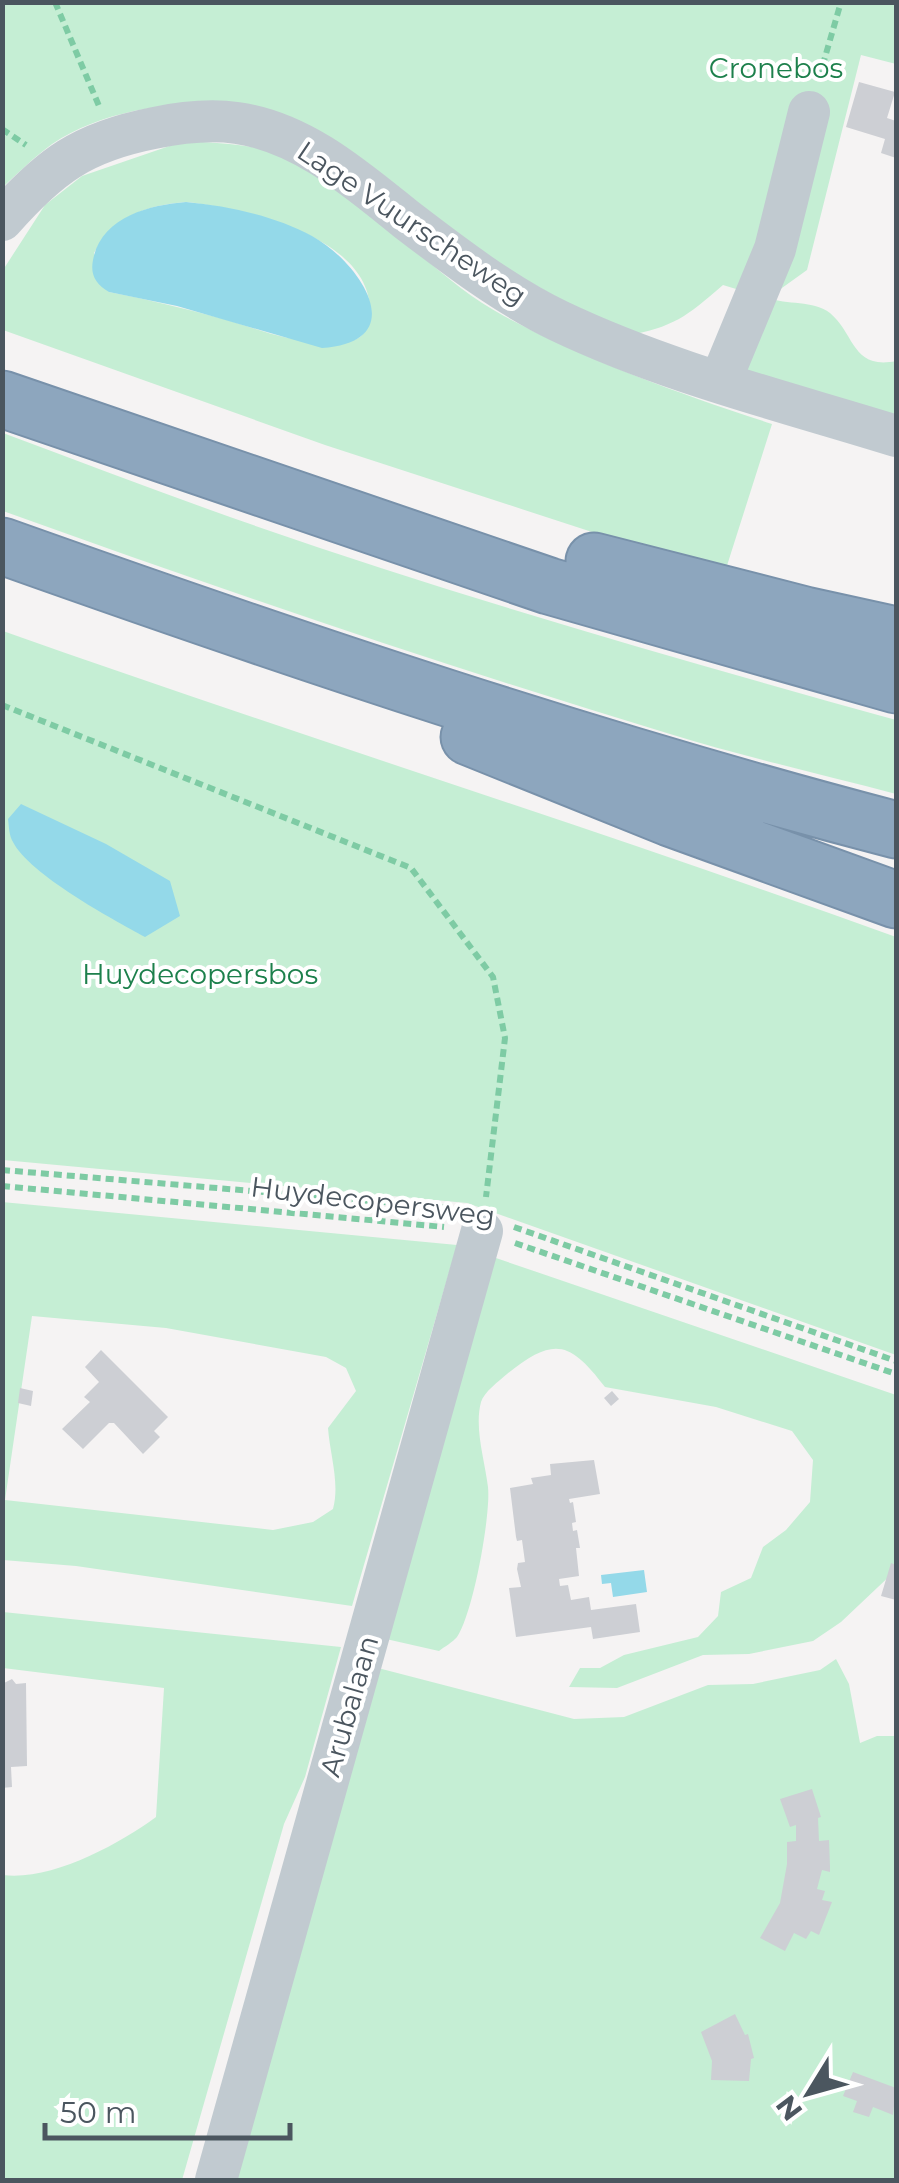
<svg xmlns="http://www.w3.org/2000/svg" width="899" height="2183" font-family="Montserrat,sans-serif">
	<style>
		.green { fill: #c5eed4; fill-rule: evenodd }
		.water { fill: #94d9e9 }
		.building { fill: #cdcfd4 }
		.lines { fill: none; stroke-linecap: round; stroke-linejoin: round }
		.highway-casing { stroke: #7891aa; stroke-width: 59 }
		.path { stroke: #7ecba4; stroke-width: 6; stroke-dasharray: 8 5; stroke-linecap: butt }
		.minor { stroke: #c1cad0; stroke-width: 42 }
		.highway { stroke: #8da6be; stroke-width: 55 }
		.labels { text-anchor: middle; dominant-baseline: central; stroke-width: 8; stroke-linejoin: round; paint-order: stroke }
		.park-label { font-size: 28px; fill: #1d804c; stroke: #fff }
		.street-label { font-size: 28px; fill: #4b565f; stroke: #fff }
	</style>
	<rect width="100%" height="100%" fill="#f5f3f3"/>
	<path class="green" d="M3,3H896V64L861,55L807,270L768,298C786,305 814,300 830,313C855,334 852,370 896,361V423L741,376L766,298L723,285C686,317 674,327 625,336L213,102C156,104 89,114 43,151C29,162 16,175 3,187Z
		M184,141C214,143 246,143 275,153C362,183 422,272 504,316C588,361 681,394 772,424L724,575L325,445L3,330V270L45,205L82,176ZM186,202C244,208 368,236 370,309C371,321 367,336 354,340C348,342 338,341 331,341C285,343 263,330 220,318C183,308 146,299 109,292L94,253C114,216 147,205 186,202Z
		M3,433C78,461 154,490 230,517C449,594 673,658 896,720V794C821,774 745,757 670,734C445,666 223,590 3,511Z
		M3,631C299,736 600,830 896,937V1355L467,1203L3,1160Z
		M2,1202L457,1245L352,1606L76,1566L3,1560ZM32,1316L166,1328L326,1357L346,1368L356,1391L328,1428C330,1455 340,1483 333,1509L313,1522L273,1530L5,1500Z
		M493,1257L896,1395V1570L841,1622L813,1641L749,1654L703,1655L617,1688L569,1687L580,1668H600L624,1655L698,1637L718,1616L721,1592L751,1578L763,1547L786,1530L810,1502L813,1460L792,1431L716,1407L605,1387C570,1341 554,1336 507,1374C499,1381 484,1392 481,1402C474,1428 485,1461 488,1487C491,1515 473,1614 457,1637C453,1642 444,1647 439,1651L386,1639Z
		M3,1612L341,1647L305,1777L284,1824L182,2180H3V1875C51,1881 118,1845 156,1817L164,1688L3,1668Z
		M836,1659L849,1684L860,1743L877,1736H896V2180H229L378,1668L574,1719L624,1717L708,1685L753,1684L820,1670Z"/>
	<path class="water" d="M186,202C229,206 275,216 312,236C361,263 413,342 322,348L177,306L109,292C96,284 90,275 93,260C101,217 149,205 186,202Z
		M21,804L106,844L170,881L180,916L145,937C112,919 29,874 13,842C9,836 9,826 8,819Z
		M644,1570L647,1592L613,1597L611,1583L602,1584L601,1575Z"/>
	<path class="building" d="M859,82L895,92L887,118L896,121V158L881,153L885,139L846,127Z
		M101,1350L168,1417L154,1431L160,1437L143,1454L114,1423H109L83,1449L62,1429L90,1402L84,1397L99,1382L85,1367Z
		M20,1388L33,1391L31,1406L18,1403Z
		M612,1391L619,1399L611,1406L604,1398Z
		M594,1460L600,1494L569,1499L570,1503L573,1502L576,1522L572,1523L573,1531L577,1530L580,1548H576L579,1576L559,1579L560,1586L568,1585L571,1600L589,1597L591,1610L636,1604L640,1632L593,1639L591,1627L516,1637L509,1588L521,1587L517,1569L518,1563L525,1562L522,1540L517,1541L516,1537L510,1488L533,1484L531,1478L551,1475L550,1464Z
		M891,1563L896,1565V1600L881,1596Z
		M12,1679L16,1684L26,1683L27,1766L11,1767L12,1787L2,1788V1684Z
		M812,1789L821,1817L818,1818L819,1841L829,1840L830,1867V1872L822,1870L817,1889L825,1891L822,1900L832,1902L819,1935L811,1931L806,1939L794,1933L785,1951L760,1938L780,1903L787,1864V1842L796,1841V1825L790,1827L780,1799Z
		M735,2014L745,2035L748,2034L754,2058L751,2059L749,2081L711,2080L712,2061L701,2032Z
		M853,2072L896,2088L893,2115L873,2107L869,2117L853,2112L857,2101L843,2096Z"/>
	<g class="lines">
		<g class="highway-casing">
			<path id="highway" d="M2,399L549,586L896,685
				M2,546C297,651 594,751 896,830
				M594,561L805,615L896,635
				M469,737L670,818L896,900"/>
		</g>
		<path class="path" d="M55,2L99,106
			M819,78L841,2
			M2,129L26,145
			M2,705L411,868L493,977L505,1038L486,1197
			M2,1170L455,1208
			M2,1186L444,1227
			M514,1227L896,1361
			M515,1243L896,1374"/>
		<path class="minor" d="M2,220C50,166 82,142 154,128C183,122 209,119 237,123C303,132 357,180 407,220C454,256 505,295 559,321C666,372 783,401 896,436
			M720,382L775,249L809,112
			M216,2180L482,1231"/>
		<use href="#highway" class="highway"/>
	</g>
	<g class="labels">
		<g class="park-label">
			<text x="776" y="68">Cronebos</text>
			<text x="200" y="974">Huydecopersbos</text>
		</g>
		<g class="street-label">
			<text transform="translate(412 223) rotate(34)">Lage Vuurscheweg</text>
			<text transform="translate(373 1201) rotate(7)">Huydecopersweg</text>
			<text transform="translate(349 1706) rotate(-74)">Arubalaan</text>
		</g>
	</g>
	<rect width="899" height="2183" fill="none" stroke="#4b565f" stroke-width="10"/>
	<g transform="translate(809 2093) rotate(233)" stroke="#ffffff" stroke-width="8" paint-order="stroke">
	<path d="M0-8L18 38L0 25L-18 38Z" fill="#4b565f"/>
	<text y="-15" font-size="28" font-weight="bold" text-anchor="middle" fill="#4b565f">N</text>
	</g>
	<path d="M45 2123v15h245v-15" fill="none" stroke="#4b565f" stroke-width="5"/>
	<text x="60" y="2123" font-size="30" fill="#4b565f" stroke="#ffffff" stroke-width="8" paint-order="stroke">50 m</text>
</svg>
